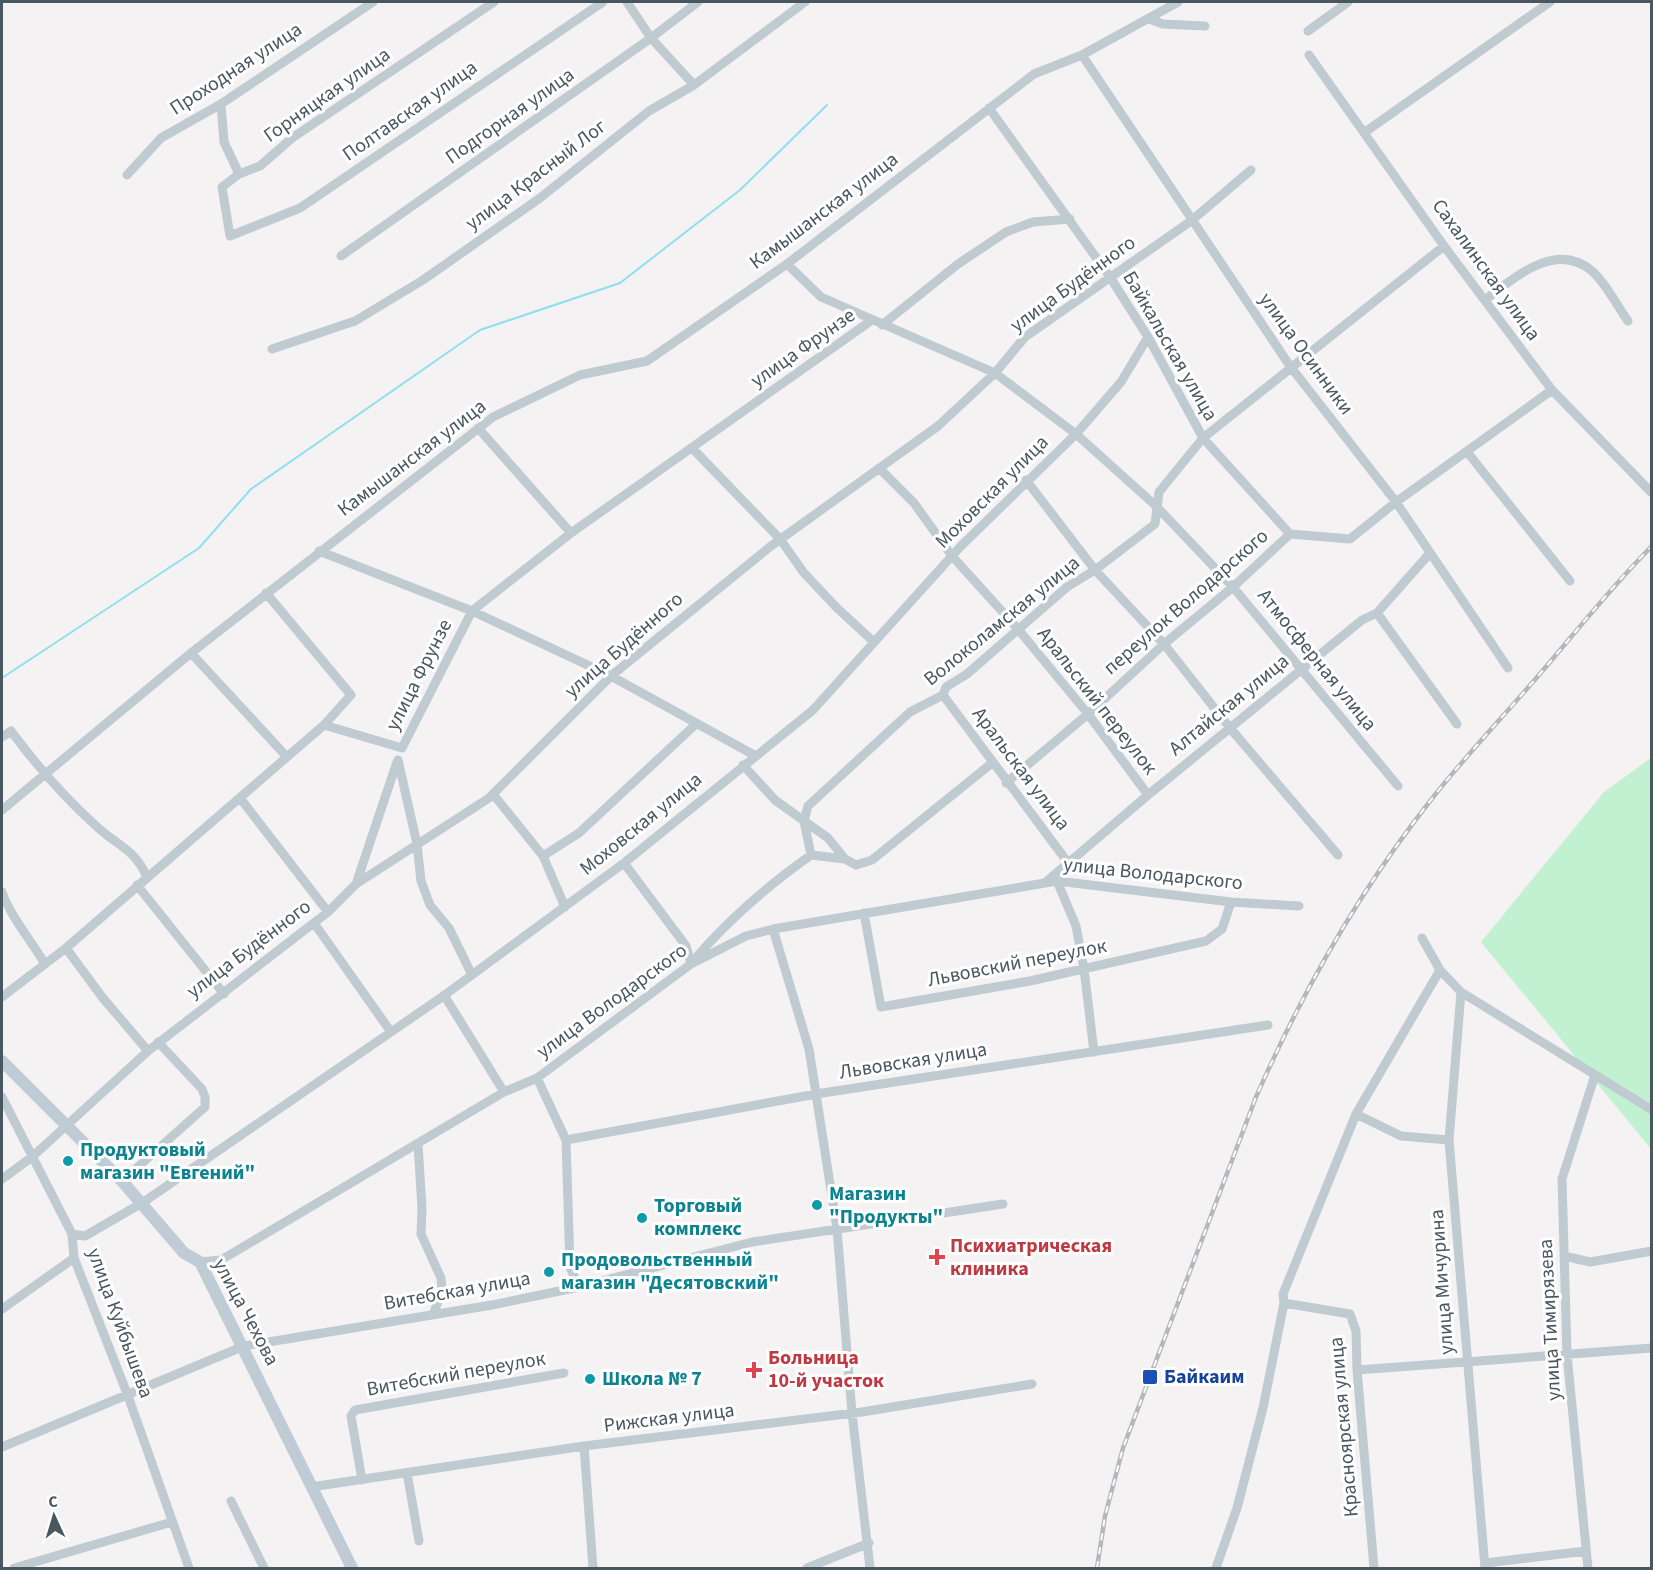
<svg xmlns="http://www.w3.org/2000/svg" width="1653" height="1570" font-family="'Source Sans 3',sans-serif">
	<style>
		.green { fill: #c2f1d1 }
		.lines { fill: none; stroke-linecap: round; stroke-linejoin: round }
		.stream { stroke: #8fe0ee; stroke-width: 2 }
		.street { stroke: #c0cad1; stroke-width: 9 }
		.secondary { stroke: #c0ccd5; stroke-width: 12 }
		.rail-casing { stroke: #b4b8bc; stroke-width: 4.5 }
		.rail { stroke: #fff; stroke-width: 2; stroke-dasharray: 7; stroke-linecap: butt }
		.culture-dot { fill: #0f9aa8; stroke: #fff; stroke-width: 2 }
		.health-dot { fill: #e0444e; stroke: #fff; stroke-width: 2 }
		.transit-dot { fill: #1a4fb4; stroke: #fff; stroke-width: 2 }
		.labels { text-anchor: middle; dominant-baseline: central; stroke-width: 6; stroke-linejoin: round; paint-order: stroke }
		.street-label { font-size: 20px; fill: #495760; stroke: #fff }
		.culture-label { font-size: 20px; font-weight: bold; fill: #0d838f; stroke: #fff; text-anchor: start }
		.health-label { font-size: 20px; font-weight: bold; fill: #be3a42; stroke: #fff; text-anchor: start }
		.transit-label { font-size: 20px; font-weight: bold; fill: #164399; stroke: #fff; text-anchor: start }
	</style>
	<rect width="100%" height="100%" fill="#f4f2f2"/>
	<path class="green" d="M1651,758V1149L1481,942L1604,792Z"/>
	<g class="lines">
		<path class="stream" d="M2,678L199,548L251,489L480,330L620,283L740,190L827,105"/>
		<path class="street" d="M494,2L292,138L260,166L239,174L222,187L230,236L300,208L603,2
			M627,2L651,38L694,85
			M1149,19L1163,24L1205,26
			M1308,31L1348,2
			M1082,55L1290,366L1396,502L1508,668
			M1309,55L1444,246L1552,390L1651,492
			M221,104L224,142L239,174
			M989,108L1110,277L1148,337L1203,438L1290,534
			M1365,132L1550,2
			M127,175L161,138L221,104L373,2
			M341,256L651,38L698,2
			M787,264L821,297L995,373L1076,434L1156,506L1233,587L1398,786
			M1485,300C1514,278 1556,240 1592,271C1606,283 1617,306 1628,321
			M882,325L958,264L1006,232L1033,222L1070,219
			M272,349L355,321L423,280L540,198L649,111L694,85L805,2
			M478,428L571,533
			M692,448L780,539L804,573L837,608L874,642
			M1468,453L1570,581
			M879,468L914,503L952,556L1018,629L1088,714L1148,795
			M1026,480L1095,570L1164,644L1230,728L1338,855
			M319,551L472,611L611,676L754,755
			M266,593L351,695L324,725
			M1377,613L1457,724
			M191,653L287,757
			M943,695L1069,864
			M2,737L11,731C37,766 63,796 95,825C117,846 134,848 147,877
			M398,760L417,844L421,881L430,905L449,928L472,975
			M743,765L775,800L828,838L845,859
			M1006,783L1088,714L1164,644L1233,587L1290,534L1350,539L1396,502L1552,390
			M493,794L543,856L565,907
			M240,798L328,912
			M2,810L191,653L493,417L580,375L647,361L787,264L1034,74L1082,55L1178,2
			M811,855L845,859L856,865L872,860L992,763
			M543,856L579,833L696,724
			M624,863L686,946L691,964
			M1057,881L1076,926L1084,969L1094,1052
			M1046,882L1148,795L1362,620L1377,613L1430,553
			M356,884L397,762
			M137,885L224,994
			M2,892C9,914 32,942 45,964
			M864,913L881,1007L1030,981L1206,941L1222,929L1231,902
			M314,923L391,1032
			M773,929L809,1049L837,1229L852,1413L870,1568
			M1422,938L1440,970L1461,992L1652,1110
			M66,948L102,997L148,1051
			M693,961C728,920 767,886 811,855L804,821L808,806L910,712L943,695L946,687L967,674L1067,587L1095,570L1155,524L1159,492L1203,438L1444,246
			M1461,992L1449,1140L1485,1568
			M444,995L504,1092
			M2,997L66,948L324,725L402,748L472,611L571,533L872,320
			M537,1078L566,1140L570,1267L579,1287
			M2,1097L72,1234L74,1258L128,1396L189,1568
			M1356,1114L1401,1136L1449,1140
			M566,1140L816,1094L1268,1025
			M418,1143L422,1209L421,1234L441,1278L442,1290L433,1315
			M2,1179L32,1157L148,1051L328,912L356,884L489,798L611,676L771,546L938,426L995,373L1025,337L1191,221L1251,170
			M122,1181L205,1107V1097L202,1089L158,1042
			M72,1234L85,1236L142,1203L442,997L624,863L813,710L960,547L1076,434L1121,382L1148,337
			M1564,1256L1590,1262L1652,1251
			M200,1262L221,1260L504,1092L537,1078L691,964L746,936L773,929L1057,881L1231,902L1299,906
			M1284,1303L1350,1314L1356,1331L1357,1370L1374,1568
			M2,1309L74,1258
			M1357,1370L1652,1348
			M584,1446L593,1568
			M2,1447L244,1346L492,1305L579,1287L752,1242L1003,1204
			M407,1473L419,1541
			M362,1480L351,1416L355,1410L564,1373
			M311,1487L584,1446L862,1412L1032,1384
			M231,1501L264,1568
			M1485,1563L1586,1551
			M14,1568L172,1522
			M807,1568L869,1543
			M1216,1568L1237,1508L1263,1408L1284,1303L1283,1294L1356,1114L1440,970
			M1588,1568L1567,1355L1562,1179L1595,1075"/>
		<path class="secondary" d="M2,1061L122,1181L184,1253L200,1262L352,1568"/>
		<g class="rail-casing">
			<path id="rail" d="M1097,1568L1105,1516L1123,1448L1256,1097C1303,990 1361,888 1434,796C1465,757 1499,721 1532,683C1572,637 1609,589 1652,546"/>
		</g>
		<use href="#rail" class="rail"/>
	</g>
	<g class="culture-dot">
		<circle cx="68" cy="1161" r="6"/>
		<circle cx="817" cy="1205" r="6"/>
		<circle cx="642" cy="1218" r="6"/>
		<circle cx="549" cy="1272" r="6"/>
		<circle cx="590" cy="1379" r="6"/>
	</g>
	<g class="health-dot">
		<path d="M934 1248h6v6h6v6h-6v6h-6v-6h-6v-6h6z"/>
		<path d="M751 1361h6v6h6v6h-6v6h-6v-6h-6v-6h6z"/>
	</g>
	<rect class="transit-dot" x="1142" y="1369" width="16" height="16" rx="3"/>
	<g class="labels">
		<g class="street-label">
			<text transform="translate(236 69) rotate(-33)">Проходная улица</text>
			<text transform="translate(327 95) rotate(-35)">Горняцкая улица</text>
			<text transform="translate(410 111) rotate(-35)">Полтавская улица</text>
			<text transform="translate(510 116) rotate(-35)">Подгорная улица</text>
			<text transform="translate(536 175) rotate(-37)">улица Красный Лог</text>
			<text transform="translate(824 211) rotate(-37)">Камышанская улица</text>
			<text transform="translate(1486 270) rotate(54)">Сахалинская улица</text>
			<text transform="translate(1073 284) rotate(-36)">улица Будённого</text>
			<text transform="translate(1170 346) rotate(60)">Байкальская улица</text>
			<text transform="translate(803 348) rotate(-35)">улица Фрунзе</text>
			<text transform="translate(1306 354) rotate(54)">улица Осинники</text>
			<text transform="translate(412 458) rotate(-37)">Камышанская улица</text>
			<text transform="translate(992 492) rotate(-45)">Моховская улица</text>
			<text transform="translate(1186 602) rotate(-41)">переулок Володарского</text>
			<text transform="translate(1002 621) rotate(-39)">Волоколамская улица</text>
			<text transform="translate(624 645) rotate(-41)">улица Будённого</text>
			<text transform="translate(1317 660) rotate(51)">Атмосферная улица</text>
			<text transform="translate(419 675) rotate(-63)">улица Фрунзе</text>
			<text transform="translate(1097 701) rotate(52)">Аральский переулок</text>
			<text transform="translate(1229 705) rotate(-39)">Алтайская улица</text>
			<text transform="translate(1021 769) rotate(53)">Аральская улица</text>
			<text transform="translate(641 824) rotate(-39)">Моховская улица</text>
			<text transform="translate(1153 874) rotate(6)">улица Володарского</text>
			<text transform="translate(249 949) rotate(-37)">улица Будённого</text>
			<text transform="translate(1017 963) rotate(-11)">Львовский переулок</text>
			<text transform="translate(612 1001) rotate(-36)">улица Володарского</text>
			<text transform="translate(913 1061) rotate(-9)">Львовская улица</text>
			<text transform="translate(1442 1282) rotate(-94)">улица Мичурина</text>
			<text transform="translate(457 1291) rotate(-10)">Витебская улица</text>
			<text transform="translate(246 1312) rotate(62)">улица Чехова</text>
			<text transform="translate(1550 1320) rotate(-93)">улица Тимирязева</text>
			<text transform="translate(120 1323) rotate(70)">улица Куйбышева</text>
			<text transform="translate(456 1374) rotate(-10)">Витебский переулок</text>
			<text transform="translate(669 1418) rotate(-7)">Рижская улица</text>
			<text transform="translate(1344 1427) rotate(-95)">Красноярская улица</text>
		</g>
		<g class="culture-label">
			<text x="80" y="1150">Продуктовый<tspan x="80" dy="23">магазин "Евгений"</tspan></text>
			<text x="829" y="1194">Магазин<tspan x="829" dy="23">"Продукты"</tspan></text>
			<text x="654" y="1206">Торговый<tspan x="654" dy="23">комплекс</tspan></text>
			<text x="561" y="1260">Продовольственный<tspan x="561" dy="23">магазин "Деcятовский"</tspan></text>
			<text x="602" y="1379">Школа № 7</text>
		</g>
		<g class="health-label">
			<text x="950" y="1246">Психиатрическая<tspan x="950" dy="23">клиника</tspan></text>
			<text x="768" y="1358">Больница<tspan x="768" dy="23">10-й участок</tspan></text>
		</g>
		<g class="transit-label">
			<text x="1164" y="1377">Байкаим</text>
		</g>
	</g>
	<rect width="1653" height="1570" fill="none" stroke="#495760" stroke-width="6"/>
	<g transform="translate(54 1516) rotate(356)" stroke="#ffffff" stroke-width="4.5" paint-order="stroke">
	<path d="M0-4.5L10 22L0 15L-10 22Z" fill="#495760"/>
	<text y="-9" font-size="16" font-weight="bold" text-anchor="middle" fill="#495760">С</text>
	</g>
</svg>
